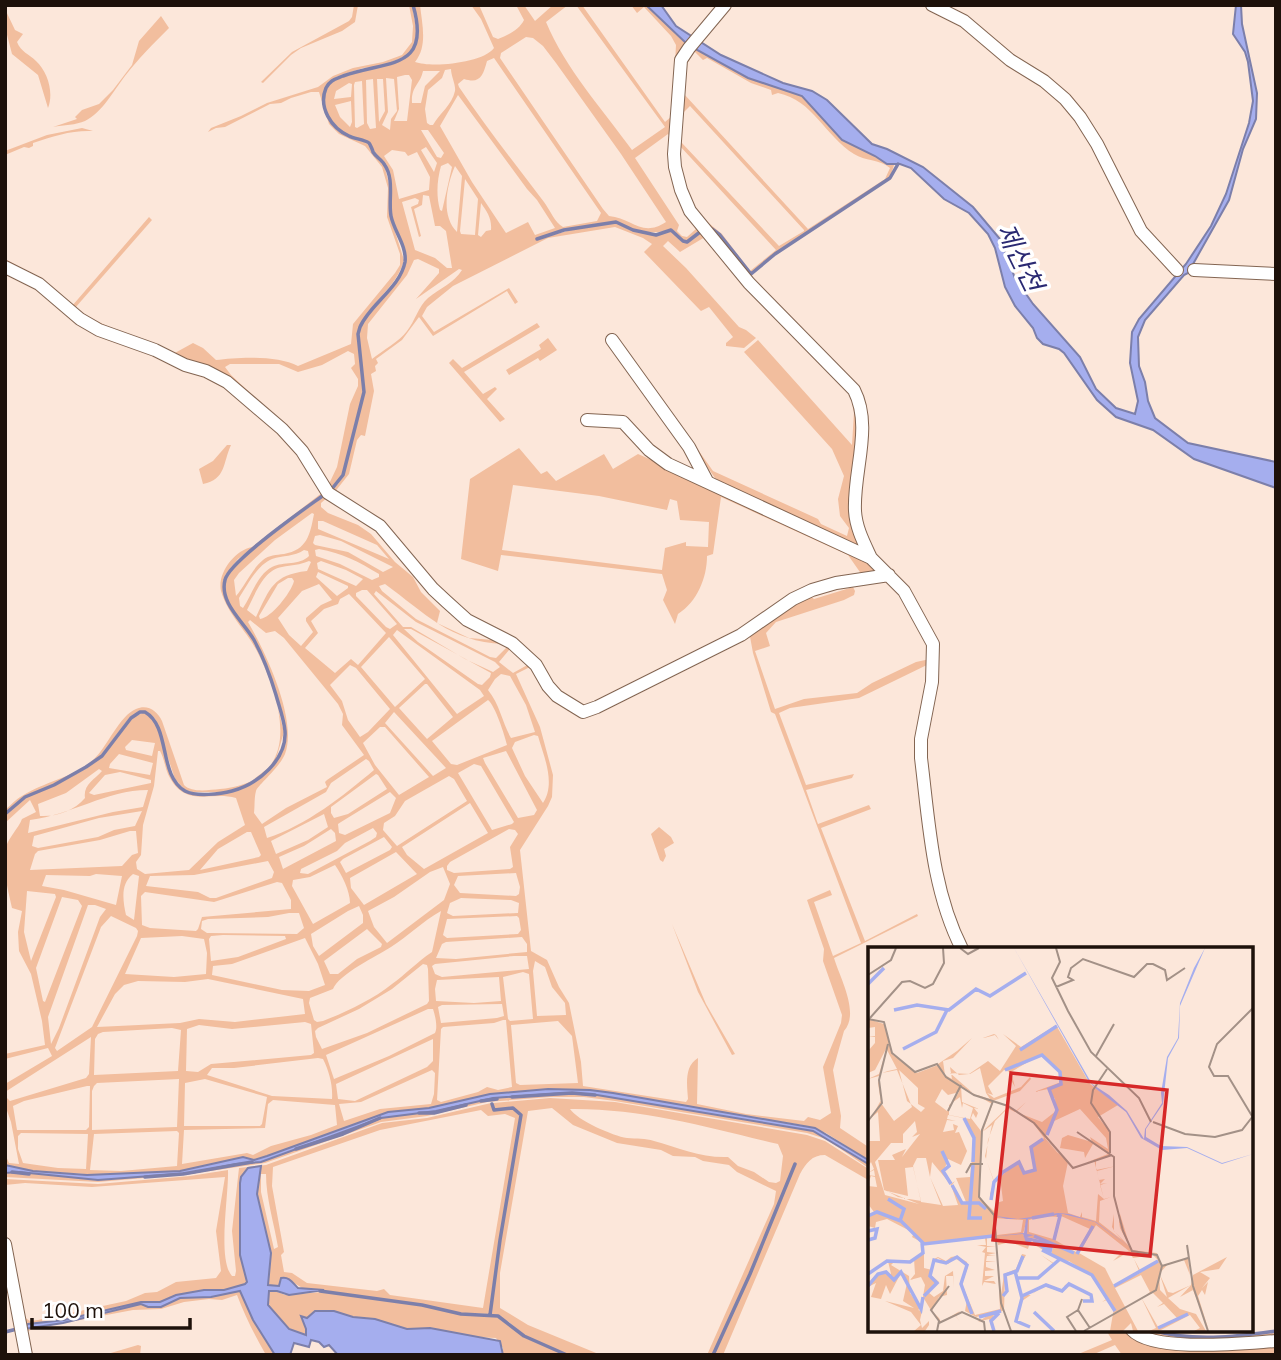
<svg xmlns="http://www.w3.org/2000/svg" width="1281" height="1360" font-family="Mulish,'Noto Sans KR',sans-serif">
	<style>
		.green { fill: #f2be9e; fill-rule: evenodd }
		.water { fill: #a5aeee; stroke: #7c7faa; stroke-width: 2 }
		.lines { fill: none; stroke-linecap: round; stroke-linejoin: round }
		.stream { stroke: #7c7faa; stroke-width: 3.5 }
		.street-casing { stroke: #836552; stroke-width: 14 }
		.street { stroke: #fff; stroke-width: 12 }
		.labels { text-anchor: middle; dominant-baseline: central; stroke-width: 7; stroke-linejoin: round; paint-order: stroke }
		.water-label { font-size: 26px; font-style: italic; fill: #2a2972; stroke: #fff }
		.inset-river { fill: none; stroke: #a5aeee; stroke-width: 3.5 }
		.inset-road { fill: none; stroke: #a39187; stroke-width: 2 }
		.view { fill: #d62828; fill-opacity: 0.15; stroke: #d62828; stroke-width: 3.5 }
		.inset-edge { fill: none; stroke: #1d110a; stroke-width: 3.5 }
	</style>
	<rect width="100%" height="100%" fill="#fce7da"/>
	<path class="green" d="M354,5H358L355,22L342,31L301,48L291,55L263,83L261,82L292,52L349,21L352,17Z
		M409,5H412L417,33L415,45L409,54L383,66L363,68L336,77L326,87L323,101L325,113L338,131L347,136L366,142L384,164L390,188L391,219L404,260C397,289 365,305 357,334L363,391L342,474L330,491L338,484L344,475L364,392L358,334L360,328C371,305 401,288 405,262C408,247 395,231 392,217C388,199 395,181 385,164C383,160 377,157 375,152C373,149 372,146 370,143C365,138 356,138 350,136C332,128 319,107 327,88C331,80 337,79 344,76C387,59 433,73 413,5H420C422,24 428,46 415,62C432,68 483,63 494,48L481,19L471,5H479L493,37L498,39C508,35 519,30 524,20L516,5H524L535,21L553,5H568L546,22C565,68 603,110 632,150L665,127L576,5H582L665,122L672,116L676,45L671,36L644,7L637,13L631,5H646L688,45L678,69L674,123L673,165L681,196L699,226L777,315L775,318L705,237L680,252L668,241L663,246L686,268L739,327L746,330L756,338L744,348L726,346V343L733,337L709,307L701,311L698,308L644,252L652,244L643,238L615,227L548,238L453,286L427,307L422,316L434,332L509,288L518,302L515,304L507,291L433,336L419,317L402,340L376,359L378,363L375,366L376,371L371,374L374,391L365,436L361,435L357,440L349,474L334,493L387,527L416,565L452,604L433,585L391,533L329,492L308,456L289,434L226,379L186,363L158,349L92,324L41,284L5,264V259L29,272L72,306L149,217L152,220L75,308C105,329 140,338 173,354L193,343L203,348L216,360C238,357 278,355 298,366L351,344L353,324L395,273L400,265V254L387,217L388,188L382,167L365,146L339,134L329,124L319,92H311L291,98L281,103L270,104L225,127L216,128L208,132L211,128L241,116L267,103L318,87L333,76L353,68L383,62L402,55L412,42L413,26ZM526,37L533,38L543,46L556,63L621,154L666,222C642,238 632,218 609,216L603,209L500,58L501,53ZM494,58L601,213L597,221L563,227C555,223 550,210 544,202C515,164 486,127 459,87L458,84L464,79C480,84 483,76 487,61ZM451,69C451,76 456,85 455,91C452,105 439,114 433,125H430L427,123L425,109L428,90L442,78L445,70ZM423,71H440L425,86L421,103H412C411,86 420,85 423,71ZM405,75H409L412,80L407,121H394L399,109L397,77ZM386,78L394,79L397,111L391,119L390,130L382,125L388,112ZM373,79L376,128L370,129L367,123L366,80ZM377,79H383L385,111L379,122ZM362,81L364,124L357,128L355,127L354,85L355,82ZM349,83L352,84L351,97L334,99L336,91ZM458,95L527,189L537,200L555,228L535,235L528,222L506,233L472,182L440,126ZM351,101L352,122L350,127L340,117L335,105ZM421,130H428L444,153L441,158L437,157ZM668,134L671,137L672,168L678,195L696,229L687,237L682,236L677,231L679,225L635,158ZM426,147L437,163L434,172L421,150ZM392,150L405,152L408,156L417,152L430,177L429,190L399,199L393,170L384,156ZM448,163L452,167L442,211L440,210C436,196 437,180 441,166ZM455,166L462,176L457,232C441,216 446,187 455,166ZM465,179L478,199L475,235L461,234L460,231ZM423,195L429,196L435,226H440L446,231L452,268H447L435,258L415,250L402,202L415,198L419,200L418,204L411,207L419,237L421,236L414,209L422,205ZM481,203C487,212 492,218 491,230L486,231L481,237L478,235ZM616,221C634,231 652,236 672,229L683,240L687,241L696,234L701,232L687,243L682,242L671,231L656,236L633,231L615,223L582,227L535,240L564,229ZM418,259L439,269V273L416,299L459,269L462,270C454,283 440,288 428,298C418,307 415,321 407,331C399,342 383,350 372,359L367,338L368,324L407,275L414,260ZM348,351L354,354L355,364L351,368L358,379V386L350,404L337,467L329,484H327L296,436L231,375L225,367L230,364H279L298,372L322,365Z
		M5,9L15,30L23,34L17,42C21,52 29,54 36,61C48,72 54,93 48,108L38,75L12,54L5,27Z
		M161,16L169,28C154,43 138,59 125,76C114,90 102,113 85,121C76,125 64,125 53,127L77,119L75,117L82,110L99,104L113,90L132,65L139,41Z
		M695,47L748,78L802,96L842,140L875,156L887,164L894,165L890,178L774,254L751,273L748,271L720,235L712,229L709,230L690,207L682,186L677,164L682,69L686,54ZM694,51L703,60L707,58L751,83L771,90L772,95L778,93C813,100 825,136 854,154C865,161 879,159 890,168L885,179L808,229L684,94L687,56ZM690,106L804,230V231L779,246L681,142L682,114ZM679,145L776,250L750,271L722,234L700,216L689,200L679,164Z
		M82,128L93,131C72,130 53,136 33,143V146L29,148L24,147L5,155V151L47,135Z
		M537,323L540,327L464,372L483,394L495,387L497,389L487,399L505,419L500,422L449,363L453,359L462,368Z
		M548,338L557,350L540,361L538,358L509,375L506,370L541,349L539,345Z
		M758,340L852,445L854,412L850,391L855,398L863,550L717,481L695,449L696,447L713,471L818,519L821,524L847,536L849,528L840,516L838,499L844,476L832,449L744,352Z
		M227,445H231C223,462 226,480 203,484L199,469L213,461Z
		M519,448L541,474L547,471L556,481L604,454L613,469L638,454L796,524L871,564L876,572L873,576L825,582L797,593L740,632L682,662L739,631L802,588L829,579L862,575L848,555L721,497L713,554L707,556C707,578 697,602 678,614L675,624L663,600L667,590L662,574L501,555L498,571L461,559L470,479ZM513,485L599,496L667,510L670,499L677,501L680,520L709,522L708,547L686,546V542L665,548L662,570L502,550Z
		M320,483L331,497L345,505L328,497L321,503V507L328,513L358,525L371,534L395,562L413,577L421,592L440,611L437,623L469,638L505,641L510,644L509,650L499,662L513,673L531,663L536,668L532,666L516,674L540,727L553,775L552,797L548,806L520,850L531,951L547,960L559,987L569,1003L581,1062L583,1086L686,1102L688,1099C687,1085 684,1066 698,1058L697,1104L746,1114L804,1121L808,1117L820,1120L831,1113L823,1067L841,1023L842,1015L823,961L824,949L807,900L830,890L832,895L814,902L833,956L861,943L775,714L771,712L753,653L749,631L808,594L814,599L853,587L855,591L854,595L844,600L776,622L766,633L770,646L755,651L775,709L804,699L857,693L872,683L916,662L930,659L931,663L859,698L790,708L779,713L806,785L854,774L852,778L806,790L818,824L869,805L871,809L821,828L865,941L917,914L918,916L834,958C840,978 860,1013 844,1031L833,1070L841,1116L840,1128L870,1148V1161L826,1133L802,1125L590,1090L548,1089L490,1094L429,1108L388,1112L267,1156L254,1160L243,1157L180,1171L102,1175L33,1171L7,1165L5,1154L9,1163L19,1164L11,1122L5,1105V1096L10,1101L86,1078L89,1074L91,1037L5,1092V1084L52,1056L48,1048L5,1059V1054L45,1045L42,1021L31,974L19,951L18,932L22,911L12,908C9,893 0,862 6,847C9,837 18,829 22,819L36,812L30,800L5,823V815L25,797L54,786L87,768L103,756L132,718L145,712C169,727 159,776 184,791C194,797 220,795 231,792C258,784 284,764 286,734C286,721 280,705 276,693C271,674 264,656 254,639C244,621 219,601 226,579C231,559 306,512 326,494L238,559L226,574L223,581V591L233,613L253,640L271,681L284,732L276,759L267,769L245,786L226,792H192L185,790L175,779L155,719L146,711H140L130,717L101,755L86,767L54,785L24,796L5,813V810C11,805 16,799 22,796C45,781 74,778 94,759C107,747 120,715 136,709C148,704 157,711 162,721L184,785C192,793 209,790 220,789C304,781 284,704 257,651C246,630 228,615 221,591C217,573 235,550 252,547L323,492ZM312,513L314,514C310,535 307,550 284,554C276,555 269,555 263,560C251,570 245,586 236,596L234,580L239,573L275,540ZM318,521H323L377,545L389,559L318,529ZM320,535L341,541L393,567L383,572L348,552L315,545L313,543L315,536ZM319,549C342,553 359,562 379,574V577L372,580L340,564L316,556L315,550ZM304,550L308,551L309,556C299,566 284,561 272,567C257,575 252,595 243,608L240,606L239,598C247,586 257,565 272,559C283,555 294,557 304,550ZM309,561L311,562L307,571C273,575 270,588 256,617L247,610C255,595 263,570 282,567C292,565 300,565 309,561ZM321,561L346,570L363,579L356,586L318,569L317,563ZM318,572L348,586V588L337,596L316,577ZM288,578H292L294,581C291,593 271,618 260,619L259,616L278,584ZM319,584L332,600L321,605L306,618V621L313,632L301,646L289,635L278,618L302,591ZM385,584C425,613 450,642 503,644L507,647L496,658L490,657L416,619L382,591L379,586ZM362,590H367L397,624L390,629L386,627L356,596V593ZM376,591L416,622L495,662L500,667L493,672L465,659L411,627H403L374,594ZM349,594L386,633L358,665L351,659L335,673L305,648L318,633L311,621L324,609L338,604L340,599ZM250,620L266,633L275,631L284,638L338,704L343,714L342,725L364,755L327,780L325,782L327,787L286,808L262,824L254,813C255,806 254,798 256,791C257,786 280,767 285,754C298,720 265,651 248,622ZM404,629H411L491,673L490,677L482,685L478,684L418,642ZM397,630L480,690L484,696L457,714L393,635ZM389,637L425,679L395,707L361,667ZM350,665L356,668L390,709L368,732L360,737L348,720L342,701L330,685ZM501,674L510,676L526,705L535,732L511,738C502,722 500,705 488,690L495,679ZM425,684H427L453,717L427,739L399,708ZM488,700C495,705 505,736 507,745L457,765L451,764L432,741ZM394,712L446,768L433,776L385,723ZM380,727H385L429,777L399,795L375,765L363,743ZM534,735L538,736C544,757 556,783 543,803L525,776L512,748L515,742ZM132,740L155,743L152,756L126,750L125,747ZM158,751H160C165,760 165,770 170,778C187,808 211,791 236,798L245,825L218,842L189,870L145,874L137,869L136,862L141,855L143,825L154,786ZM506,751L537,810L534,815L518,818L485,763L483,758ZM119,754L153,763L150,775L109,768L110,764ZM366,759L369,761L374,770C343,796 307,825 267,838L264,827L326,792L331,783ZM474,764L481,766L514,822L512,824L492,830L458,773ZM99,769L102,771C94,780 83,785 85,798C74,811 56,817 40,816L38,804L66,793ZM120,772L151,780V783L94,795L89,793L105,775ZM376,774L378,775L387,789L348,814L334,818L331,813V807ZM449,776L454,779L467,801L397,846L383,830L384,823L395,816L405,801ZM148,790L143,807L113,812L28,833L30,820C72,815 106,790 148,790ZM390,792L396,798L390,813L345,835L339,833L338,824L341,822ZM470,803L488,833L424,869L407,855L402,847ZM142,811L135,826L114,830L98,837L38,848L32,846L34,836L99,818ZM324,814L328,827L308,840L276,854L271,841ZM373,828L377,833L376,837L370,841L308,874L300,873L301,869L337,851L345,843ZM331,829L335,833L336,841L283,869L279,857L304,846ZM509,829L515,830L518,834L510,847L513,867L510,869L454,873L447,870V866L450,862ZM130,831H136L138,853L132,855L122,866L30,870L35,854L38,851L100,840ZM247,832H251L261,855L259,857L200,870L218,849ZM384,837L392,847L390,850L346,873L340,862L343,859ZM396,852L417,874L364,905L351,888L350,878ZM268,861L274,872L272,878L216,898H210L198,892L146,886L150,876L194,875ZM335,865C342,875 350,891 350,903L313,924L292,886L293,880L310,877ZM443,867L450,884L444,900L387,943L374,927L368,911L394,897L430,872ZM516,873L520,887L519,894L516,896L460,893L454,885L458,876ZM96,874L122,876L116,905L64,890L42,886L46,875L90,876ZM133,874L139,876L134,920L126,915C123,901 120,884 133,874ZM277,882L282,883L291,900V909L202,917L198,929L196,931L150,928L142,925L141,896L145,892L214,902ZM27,891L55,894L56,897L31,961L24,932ZM62,897L78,900L82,906L45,1002L43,1001L36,968ZM461,898L511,900L519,903L518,913L453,916L447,913L450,903ZM88,905H95L106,909L100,917L59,1028L51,1044L48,1017ZM359,906L363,915V923L319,956L313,946L311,934L348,911ZM441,911L432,952C417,962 406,974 392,984C372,1000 346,1012 323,1021L317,1022L314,1020L309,1003L310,998L333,989C339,974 377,956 391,947C408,936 423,921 441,911ZM289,913H299L304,928L297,934L207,933L201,929L202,921L208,919L268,917ZM111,916L136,928L138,931L137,936L92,1027L57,1051L55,1048L101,927ZM517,916L519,918L521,930L518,934L447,938L443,935L447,919ZM367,929L382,944L381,947L357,959L338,974H330L324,961ZM223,935L285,936L286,939L238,957L211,961L209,939L211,936ZM182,936L204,939L207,953L206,974L174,977L125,974L141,938ZM522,937L527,944V952L456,959L436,958L442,944L446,942ZM305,938L318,964L325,985L309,991L282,990L212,975L213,966L232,964ZM514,956H527L529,969L442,977L435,974L432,966L435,964ZM535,961L545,967L552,987L565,1003L566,1015L537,1016L533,971ZM423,964L427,965L428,969L429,1001L427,1004L367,1033L322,1049L316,1037L315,1031L318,1028L359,1009L392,989ZM523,972L529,974L533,1019L510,1021L508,1019L503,977ZM499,977L501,1001L474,1003L436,1001L435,989L437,980ZM208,979L303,999L305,1014L235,1022L199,1019L180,1023L97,1027L115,994L124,985L138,981L185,982ZM502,1004L504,1016L497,1018L441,1023L438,1007L442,1005ZM428,1009H433C435,1015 438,1027 435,1033L389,1056L334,1079L326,1055ZM503,1020H506L512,1087L498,1090L487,1087L478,1092L441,1102L437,1100L441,1029L443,1027L494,1023ZM558,1021L572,1036L578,1083L520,1085L516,1083L511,1025ZM305,1022L311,1024L314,1053L311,1055L211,1064L198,1072L186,1071L187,1029L199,1025L232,1029ZM172,1028L181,1030L178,1071L94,1075L95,1039L98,1034L103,1032ZM433,1039V1061L427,1067L355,1101L338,1099L336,1084ZM318,1058L323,1059C329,1071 333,1085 332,1099L272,1096L207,1075L212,1068H234ZM432,1070L435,1073L434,1094L431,1104L380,1109L344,1121L339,1104L361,1102ZM179,1079L177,1127L92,1130V1091L94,1086L97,1083ZM205,1079L267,1097L262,1124L260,1126H184L185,1083ZM87,1086H90L89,1127L86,1130H17L13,1106L24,1101ZM273,1100L335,1105L337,1125L311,1135L271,1146L253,1155L247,1153L182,1164L184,1130L265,1128L268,1104ZM177,1131L179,1133L177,1166L121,1171L90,1170L94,1134ZM21,1133L88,1134L86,1169L58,1168L23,1163L18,1149V1136Z
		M659,827L671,837L674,843L664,849L666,856L663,862L660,860L651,834Z
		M672,924L706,1004L735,1054L732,1055L698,992Z
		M564,1093L597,1095L813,1131L870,1165V1169L826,1139L807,1133L615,1101L584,1097H550L487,1102L427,1116L381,1122L265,1163L190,1174L98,1182L5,1177V1173L19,1172L98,1180L191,1173L236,1164L261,1162L381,1118L436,1111L485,1099Z
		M550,1098L615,1102L807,1135L825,1141L870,1170V1181L825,1155C812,1155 806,1163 800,1174L723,1355H714L751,1274L794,1164L749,1274L713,1355H707L774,1204L776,1191L737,1172L729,1165L703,1161L695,1157L673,1156L661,1150L617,1143L573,1125L552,1108L528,1111L500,1273V1308L528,1325L601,1355H569L525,1336L509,1322L491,1314L500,1240L522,1115L513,1108L495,1109L493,1103ZM570,1109C641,1108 710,1128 778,1144L783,1156L780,1181L776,1183L769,1182L754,1172L738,1166L728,1157C701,1158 679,1148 654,1141C645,1138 637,1139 627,1138C613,1136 577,1120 570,1109Z
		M491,1103L494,1111L513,1109L521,1115L499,1240L489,1314L461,1313L423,1305L304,1289L284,1277L281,1278L279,1286H268L271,1254L257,1194L261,1167C249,1165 242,1172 240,1183V1255L247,1282L245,1285L225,1290H203L176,1295L160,1302H141L64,1320L28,1324L24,1328L63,1323L142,1304L148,1307H161L180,1298L211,1297L240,1291L253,1320L275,1355H266C255,1336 245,1316 237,1295L222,1300L209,1299L184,1302L161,1309L133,1310L32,1329L27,1332L31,1355H28L21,1315L30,1321L38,1320L126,1301L145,1293L157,1292L176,1282L216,1278L221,1271L216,1231L225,1177L92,1187L25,1183L5,1185V1179L98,1184L190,1176L228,1170C229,1195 217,1259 232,1276H235L236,1271L232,1231L239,1168L266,1165L382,1123L427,1118ZM481,1110L488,1116L505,1114L515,1118L483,1308L390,1295L384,1289L377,1291L307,1283L292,1273L284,1272L281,1255L284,1252L272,1186L273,1167L380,1130ZM261,1174H266C266,1198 274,1223 278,1247L274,1249L261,1192Z
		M270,1289L285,1295L323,1292L422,1306L461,1314L497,1317L524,1337L565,1355H503V1348L496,1338L474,1337L430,1328L407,1329L375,1319L353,1317L334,1311L321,1310L307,1318H301L307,1332L304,1336C289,1330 271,1316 267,1300Z
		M1106,1330H1128L1145,1341L1276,1342V1355H1122L1115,1345L1092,1355H1076L1112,1340Z
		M1135,1330L1227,1339L1276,1332V1339L1176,1341Z
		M138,1345L141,1346L140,1355H104Z"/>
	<path class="water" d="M646,5H661L676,26L721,55L783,83L812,91L827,100L872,144L887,149L923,167L973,207L1000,239L1015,278L1033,304L1080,357L1096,389L1116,408L1135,414L1138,401L1130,363L1132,332L1139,319L1186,264L1211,226L1226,194L1249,123L1253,101L1248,62L1245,52L1233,34L1236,5H1241L1242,24L1257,93L1256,119L1243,149L1229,200L1188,273L1184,275L1145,320L1138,337L1139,366L1145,382L1148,401L1155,418L1188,443L1276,462V488L1194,459L1153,430L1116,417L1097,400L1064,353L1059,349L1043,344L1037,338L1033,328L1015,306L1005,287L995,248L988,234L969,213L944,199L911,168L900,164H887L875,156L842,140L802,96L748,78L688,45Z
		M548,1089L590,1090L613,1093L815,1128L870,1161V1165L813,1131L597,1095L564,1093L493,1098L436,1111L381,1118L261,1162L236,1164L191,1173L98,1180L19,1172L5,1173V1165L33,1171L87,1175L180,1171L243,1157L254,1160L267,1156L388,1112L429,1108L490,1094Z
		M261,1166L257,1194L271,1253L268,1285L279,1286L281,1278C289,1276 293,1283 298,1288L324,1290L289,1295L277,1291H269L268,1305L289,1329L306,1335V1329L301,1316L307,1318L315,1311H334L353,1317L375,1319L407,1329L430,1328L500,1341L503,1355H338L329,1345L324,1347L319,1342L311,1340L309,1347L294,1343L290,1355H275L253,1320L240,1291L211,1297L180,1298L161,1307H148L141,1304L63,1323L24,1329L28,1324L64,1320L141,1302H160L176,1295L204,1290H224L245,1284L247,1282L240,1255V1183L241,1177L248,1168Z"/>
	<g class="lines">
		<path class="stream" d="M712,229L720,235L751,274L775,254L890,178L898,164
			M537,239L564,230L616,222L633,230L656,235L671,230L683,241L687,242L700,232
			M331,490L343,475L364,392L358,334L360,327C370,304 400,288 405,262C407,246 394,231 391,216C388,200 395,179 384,164C382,160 376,157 373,152C373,151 370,144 369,143C364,139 354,139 349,136C331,128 318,107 326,88C330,80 336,79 343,76C387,60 432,71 413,5
			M5,814L25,797L54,785L86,767L102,756L131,718L140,712H145C171,727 158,775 185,791C196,797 221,794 232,791C258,784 287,760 285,731C284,719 279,706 276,695C270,675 264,658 254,640C244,622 219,603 225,580C229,561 306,508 325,494
			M512,1097L572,1093L595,1095
			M481,1101L497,1099
			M419,1113H434L466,1105
			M296,1149L343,1134L380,1118
			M12,1172L29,1174
			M145,1177L183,1174L252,1162
			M320,1291L422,1305L461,1314L498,1316L524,1336L567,1355
			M490,1315L500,1240L521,1115L513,1108L494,1110L492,1104
			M1152,1330C1192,1342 1235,1337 1276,1331
			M5,1332L17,1329
			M713,1355L750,1274L795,1164"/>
		<g class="street-casing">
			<path id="street" d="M725,5L689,48L681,60L674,154L675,167L681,190L690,211L749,283L854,390C873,427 853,471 855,511C856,528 864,543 871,558
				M932,5L964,21L1010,60L1044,81L1065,99L1080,117L1097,144L1141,231L1177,270
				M5,267L39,284L80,319L99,330L155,350L185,365L206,371L227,382L282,429L302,451L328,493L380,526L433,589L447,602L467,620L512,643L536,665L548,686L557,696L583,712L597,707L741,635L793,599L812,590L836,583L889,575
				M1194,270L1276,274
				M612,340L689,447L707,481
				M587,420L623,422L649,450L668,464L871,558L904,591L933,644L932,682L921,739V758C929,823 932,890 962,949
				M5,1244L26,1355
				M1132,1330C1154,1353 1244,1343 1276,1341"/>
		</g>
		<use href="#street" class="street"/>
	</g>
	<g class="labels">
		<g class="water-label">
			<text transform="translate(1020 257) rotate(64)">제산천</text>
		</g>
	</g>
	<g transform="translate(868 947)">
		<rect width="385" height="385" fill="#fce7da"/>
		<path d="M0,72L16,77L25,108L49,126L70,118V117L89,104L104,91H115L126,87L128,88L131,93L127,88L116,91H104L85,111L75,114L77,128L84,132L82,120L91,128L101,127L120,114L132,124L148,99L135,87L153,100L188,78L222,137L250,158L230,170L242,185V208L228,214V223L248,219L229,224L231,233L237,232L232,237L239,236L232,238L236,252L243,250L232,254L231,275L254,293L247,285L244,280L246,267V284L262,300L252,281L251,275L252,267L263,303L289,306L294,320L302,316L317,312H320L322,328L316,313L300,317L291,327L292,343L299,350L292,328L300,345L305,346L323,338L325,328L359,310L351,322L332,325L342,331L334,341L340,335L337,348L334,343L330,349L341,384L325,343L312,350L323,338L300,351L312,362L328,367L338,384H326L332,381L322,368L291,384H281L288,381L273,350L290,380L309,371L296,357L289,360L295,356L285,346L278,348L282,345L273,328L247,341L270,384H265L263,376L255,384H242L246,361L241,352L234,355L240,351L224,329L201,314L192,313L187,318L173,308L187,317L190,312L162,295L160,302L142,295L130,298L128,290L119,291V299H128L119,300V305L128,306L119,308L128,309H119L118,314L128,315H118V320H128H118L127,323L117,324V329H126L116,334H126L128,337L116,335L114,339L117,306L114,305L118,300L109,298H118L117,291L56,297V321L64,323V313L70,310L78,314L83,310L89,309L99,315L100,320L94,337L107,368L132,362L130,319L133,348L136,327L148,322L154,307L158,308L148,326L152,348H163L174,339L178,338L194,344L197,338L200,337L222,346L224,349L225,353L224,354L222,355H213L224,354L223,348L201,338L194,345L176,339L154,354L148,326L142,325L137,330L136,363L125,369V384L121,372L110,375L122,367L108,370L97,364L99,353L92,336L99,319L87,311L80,317L70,311L66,314L63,328L71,335L60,345L66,350L75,344L77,329L85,324L86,341L85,329H78L79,348L71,350L64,364L71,371L73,375L92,364L88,369L92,375L87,368L72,375L64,365L55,350V360L50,363L54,364L52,373L54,381L61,374V378L57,384H46L53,378L43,365L17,354L46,361L35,354L39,336L33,326L22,347L18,338L13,352L3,350L8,336L0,340V336L10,326L23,327L20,314L41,315L56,304L53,295L44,290L46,286L19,272L8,275L7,281L0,279V260L2,267L6,265L0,257V239L9,240L7,230L3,229L0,237V228L7,229L6,223L0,226L6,222L3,215L0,220V194H12L10,165L3,171L13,153L11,129L0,132L11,127L19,100L7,123L0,126V104L7,96V90H0L7,89V80L0,81ZM19,103L29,122L20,124L14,126L29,123L44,160L26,174L13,156L10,136ZM172,108L190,124L193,135L166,145L180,142L187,152L188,164L174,175L148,165L158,155L147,165L125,154L152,144L163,132L162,130L153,140L126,151L119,146L125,148L120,139L136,123L142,125L143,133L147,140L143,125ZM112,121L118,146L122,152L106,147L82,126L102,127ZM31,123L50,141V157L57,161L53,165L39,154ZM93,139L124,157L113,184L103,171L105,166L108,171L110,166L106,161L111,162L94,155ZM74,142L80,148L91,145L79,164L67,155ZM92,150L94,161L95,156L105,161L102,172L81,168V158ZM123,153L139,161L115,184L125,156ZM141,160L165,176L176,191L162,201L166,223L155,225L150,215L126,234L118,212L120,193L127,174ZM212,162L238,191L240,202L222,190L224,195L200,188L194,191L192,201L216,205L217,211L225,197L240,207L217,216L226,213L236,252L230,247L228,274L214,270V265L212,270L200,266L195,239L200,215L175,192L190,206L177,191L184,175ZM80,168L95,171L106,191L102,230L88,231L98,255H94L84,238L87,234L83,237L76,224L80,212L93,218L99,204L91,185L87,186L90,179L85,177L86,183L75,185L79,173L88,174L79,172ZM47,174L49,185L44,190L52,187L34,210L38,202L24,208L27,213H10L16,243L51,257L17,248L7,215L23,196H35V187ZM124,178L117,209L126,235L122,247L123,253L127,235L132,228L137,226L132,230L135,254L128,256L126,264L111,250L114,185ZM58,211L62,230L73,258L53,255L45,219L49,211ZM64,215L83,238L90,258L75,259L62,230ZM45,220L53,254L30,250L19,244L40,249L37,221ZM175,269L191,270L185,292L161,285V273ZM193,269L222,282L208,305L187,293ZM127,271L155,273L153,285L129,288ZM159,272V290L186,296L183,308L166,295L159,296L155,287ZM228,278L261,304L252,307L245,314L261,305L265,311L285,308L290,313L273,325L266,312L272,326L246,339L237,321L211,306ZM46,312L47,327L42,333L53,330L57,338L53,361L42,346L41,329L23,318L28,313L41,316Z" fill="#f2be9e" fill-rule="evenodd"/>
		<path d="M146,1L224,137L241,148L259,164L276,192L277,182L294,156L293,146L299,110L310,91L312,56L326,21L337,1L312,59L311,91L300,111L295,157L278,182V190L293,199L319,200L354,216L385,207L354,217L319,201L294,203L273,191L258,165L227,141L220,133ZM190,266L201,267L228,275L263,301L227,275L195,267L160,272L159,287L166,288L159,290L186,296L183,308L164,294L159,299L155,287L129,289L156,286L158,272H139L128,269L150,272Z" fill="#a5aeee"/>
		<path class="inset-river" d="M0,37L16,21M26,63L49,58L81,63L108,42L122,49L158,26M35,102L68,85L79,63M152,103L189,79M137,123L174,108L192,125L193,137L181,142L189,163L179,188M96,171L106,191L105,215M74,204L81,219L75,224L83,237M105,218L101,271H114M84,238L94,256H111L118,262M20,252L36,262L32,274M123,253L126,235L135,225L151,215L156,226L167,223L163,200L175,192M0,269L9,265L33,274L56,297L125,289M164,271L186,267M0,284L9,282L7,291L0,293M166,289L206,306M186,293L192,269L189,268M174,303L224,328L247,364M209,307L225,279M147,324L154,351L148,374L162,380M0,327L19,314L42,315L55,306L54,296M150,331H170L192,312M0,339L10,327L18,325L26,333L33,325L53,362L55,350M246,339L290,314M56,349L69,336L62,329L66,313L78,316L89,310L99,318L93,337L104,367M135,349L139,344L137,328L149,324L155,309M154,349L178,338L194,344L201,337L223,348L224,354H215M166,365L186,384M111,370L133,364M290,381L320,367M126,384L123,374L131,366"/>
		<path class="inset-road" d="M92,1L100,7L111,1M188,1L192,15L184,31L200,64L223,105L271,151L283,175M0,28L23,13L28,1M188,40L205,33L200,30L203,21L215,12L266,30L279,17H285L297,23L299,33L317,21M2,71L34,35L42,34L57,41L65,37L76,16L75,1M0,72L16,75L24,106L47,125L69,117L78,130L106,148L140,159L166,176L205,221L244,208M228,109L246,77M239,122L225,143L223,156L242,185V206M125,154L114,183L111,250L126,268L133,356L143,384M80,164L93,138M384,169L360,129H346L341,120L349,97L385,61M0,174L14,156L11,133L20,97M285,175L317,187L347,190L374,183L385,169M209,185L246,210V249L255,284L264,304L289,308L294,319L288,343L216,384M98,226L103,217H115M319,298L325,339L340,384M294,319L320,311M214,352L210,363L222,381M71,376L94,365L116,375L117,384M69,384L71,374L63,363L81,339M208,384L199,370L210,363"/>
		<path class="view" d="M143,126L299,143L282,309L125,293Z"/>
		<rect width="385" height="385" class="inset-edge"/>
	</g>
	<rect width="1281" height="1360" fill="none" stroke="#1d110a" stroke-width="14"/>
	<path d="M32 1318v10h158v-10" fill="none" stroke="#1d110a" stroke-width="3.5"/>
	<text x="42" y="1318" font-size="21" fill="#1d110a" stroke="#ffffff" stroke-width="5" paint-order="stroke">100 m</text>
</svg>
